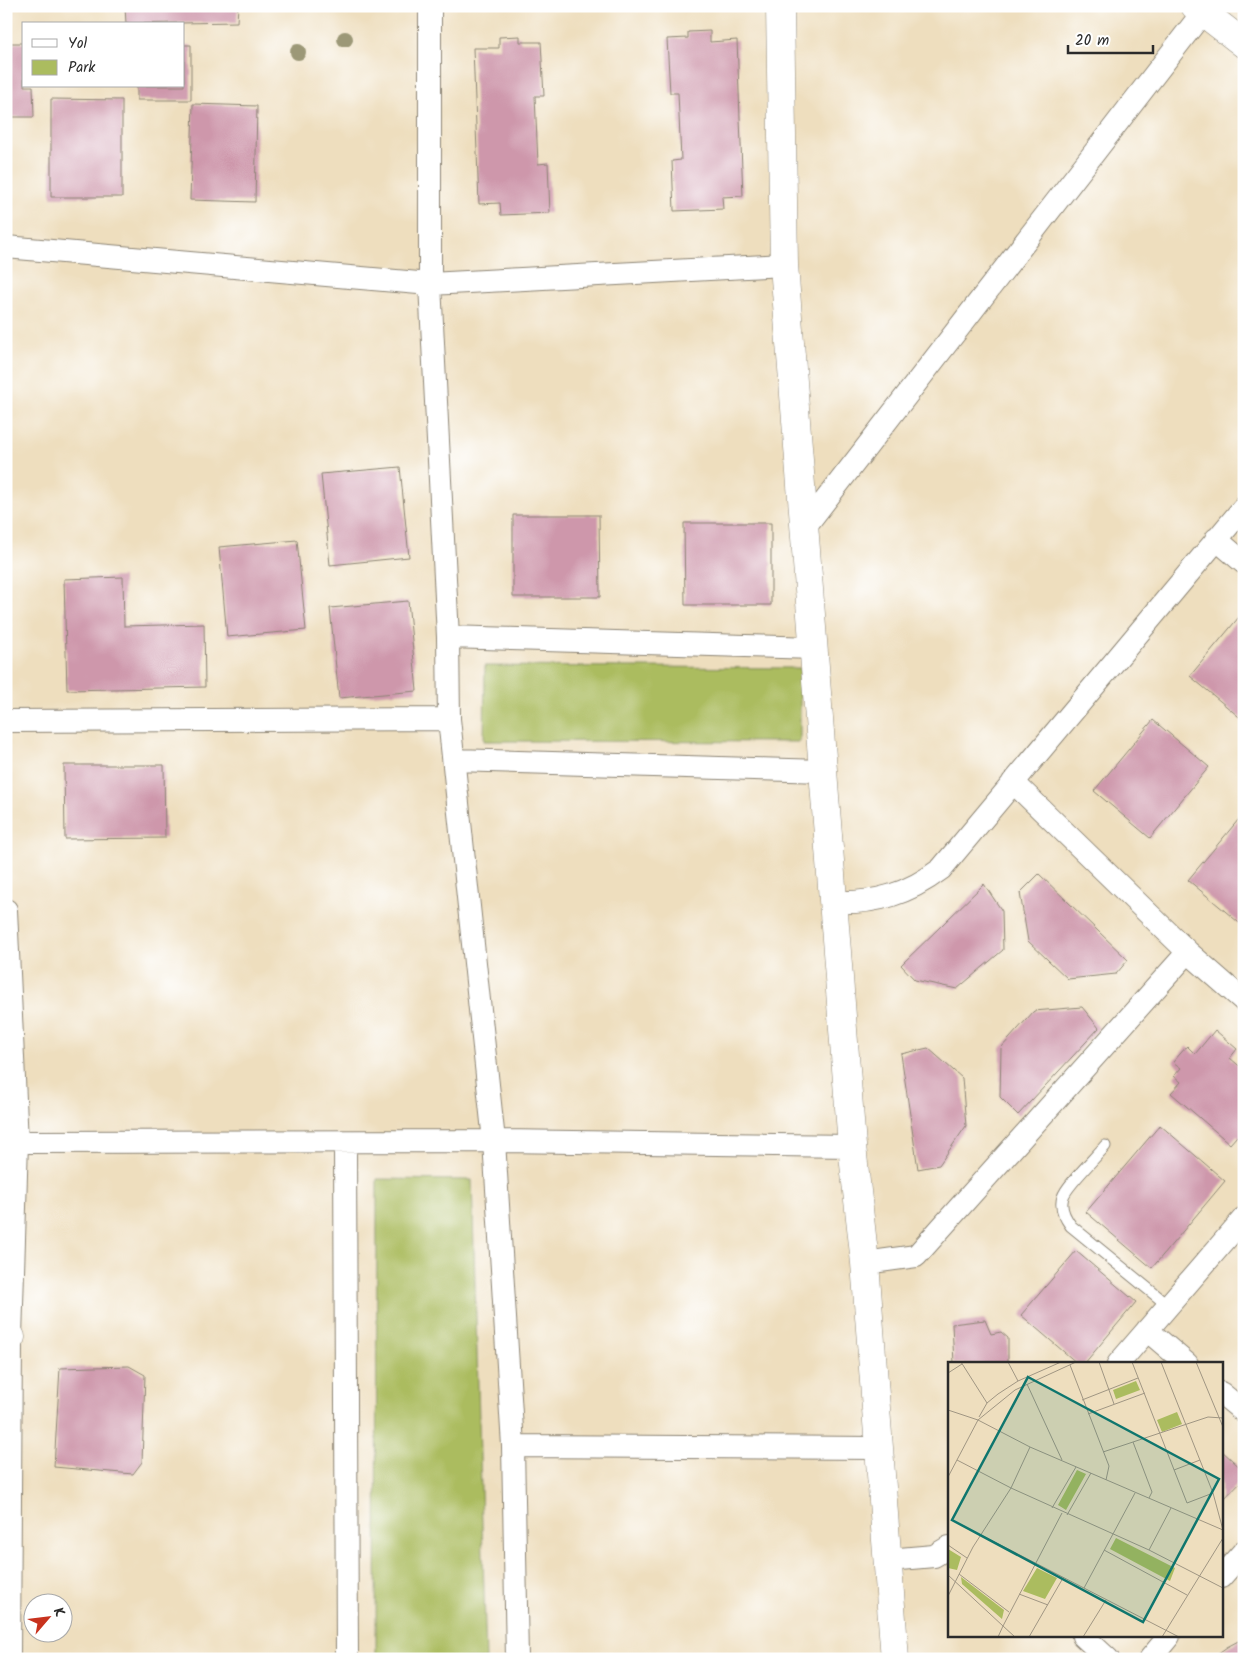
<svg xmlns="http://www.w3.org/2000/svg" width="1250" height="1665" font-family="Kalam,sans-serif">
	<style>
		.green { fill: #abbc5f; stroke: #6b7445 }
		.building { fill: #ce97ab }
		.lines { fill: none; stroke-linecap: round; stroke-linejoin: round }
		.lane-casing { stroke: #8c8474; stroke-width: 13 }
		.street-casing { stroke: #8c8474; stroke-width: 24 }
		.secondary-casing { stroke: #8c8474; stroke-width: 29 }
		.lane { stroke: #fff; stroke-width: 11 }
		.street { stroke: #fff; stroke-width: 22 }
		.secondary { stroke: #fff; stroke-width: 28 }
		.tree { fill: #9c9877 }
		.inset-road { fill: none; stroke: #a09683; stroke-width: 1 }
		.view { fill: #0f766e; fill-opacity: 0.15; stroke: #0f766e; stroke-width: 2.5 }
		.inset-edge { fill: none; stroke: #2b2b2b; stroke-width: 2.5 }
	</style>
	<rect width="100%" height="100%" fill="#fff"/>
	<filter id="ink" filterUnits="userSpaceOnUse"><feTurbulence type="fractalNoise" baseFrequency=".02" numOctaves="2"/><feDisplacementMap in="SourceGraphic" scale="10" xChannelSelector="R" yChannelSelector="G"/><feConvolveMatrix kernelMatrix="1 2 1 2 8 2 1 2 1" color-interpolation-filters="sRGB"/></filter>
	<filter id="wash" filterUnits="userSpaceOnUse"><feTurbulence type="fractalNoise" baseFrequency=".0096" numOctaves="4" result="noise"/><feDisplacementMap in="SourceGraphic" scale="20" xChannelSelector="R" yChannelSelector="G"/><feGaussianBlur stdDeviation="1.12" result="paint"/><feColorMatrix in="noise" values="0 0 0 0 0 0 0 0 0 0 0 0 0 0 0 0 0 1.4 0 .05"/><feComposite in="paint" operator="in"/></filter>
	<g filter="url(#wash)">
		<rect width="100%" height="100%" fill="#eedebe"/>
		<path class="green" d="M485,666L800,668V742L484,741Z
			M377,1179L472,1180L486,1659H376Z"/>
		<g id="blocks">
			<path class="building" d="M125,6H238L237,22L126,24Z
				M710,31V42L737,40L743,196L722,197L723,209L674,211L672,161L681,160L678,93H670L667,39L688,38V32Z
				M520,36V42H541L544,96H535L538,164L548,163L550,213L501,215L500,203L479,204L473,48H499V37Z
				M6,43H24V86H33L34,117H6Z
				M184,45H191V100H137V86H184Z
				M51,99L122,100V197H51Z
				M193,104L257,106L255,202L190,200Z
				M400,467L409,557L330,565L321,474Z
				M513,515H599L600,597H513Z
				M684,523H771V605H685Z
				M297,540L306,630L227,637L219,547Z
				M123,577L124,626L204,624L205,687L67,690L64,579Z
				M408,601L417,691L339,698L330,608Z
				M1244,611V721L1190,676Z
				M1153,720L1209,767L1150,838L1094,791Z
				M64,765H164L165,838L65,839Z
				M1244,813V927L1188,880Z
				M1039,874L1128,960L1116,974L1068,979L1028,941L1020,893Z
				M984,884L1002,911L1003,950L957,989L915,980L901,965Z
				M1082,1007L1099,1028L1018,1115L1000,1097L1001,1048L1034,1011Z
				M1215,1030L1237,1049L1230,1058L1244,1070V1142L1237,1136L1230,1144L1171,1093L1181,1082L1174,1076L1181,1068L1173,1062L1187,1046L1195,1054Z
				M928,1048L962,1078L966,1126L939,1165L918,1169L901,1054Z
				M1160,1125L1225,1181L1152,1268L1086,1212Z
				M1076,1251L1136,1302L1084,1364H1078L1021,1315Z
				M985,1320L991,1334L1001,1332L1008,1338V1364H954L952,1324Z
				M129,1366L145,1375L142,1462L133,1474L54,1467L60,1368Z
				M1221,1450L1244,1471V1478L1221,1502Z
				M1244,1638V1659H1210L1227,1647Z"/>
		</g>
	</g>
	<g filter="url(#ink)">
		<use href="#blocks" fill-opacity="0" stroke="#8c8474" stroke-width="1"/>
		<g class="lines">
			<g class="lane-casing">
				<path id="lane" d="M1105,1146C1096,1157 1066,1186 1063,1197C1059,1208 1065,1218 1071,1226L1169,1306"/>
			</g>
			<g class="street-casing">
				<path id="street" d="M430,6V284L448,637L449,719L494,1141L513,1446L517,1659
					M6,247L430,284L784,265
					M804,528L1203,12
					M1216,539L1244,563
					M448,637L814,648
					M6,721L449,719
					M454,760L823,771
					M1013,782L1188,952L1244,1001
					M833,902C875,904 908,894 941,869L1244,507
					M6,910L17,1142L11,1337L9,1659
					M17,1142L494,1141L852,1146
					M345,1142L347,1659
					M865,1263L916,1256L1188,952
					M1147,1330L1187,1364
					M1118,1364L1244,1218
					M1221,1393L1244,1412
					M513,1446L879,1448
					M888,1560L934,1556L949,1547
					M1221,1577L1244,1551
					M1083,1636L1108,1659
					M1150,1659L1169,1636"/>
			</g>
			<g class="secondary-casing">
				<path id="secondary" d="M780,6L784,265L852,1146L865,1263L895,1659
					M1195,6L1244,44
					M6,1336L11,1337"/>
			</g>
			<use href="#lane" class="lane"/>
			<use href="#street" class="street"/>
			<use href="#secondary" class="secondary"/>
		</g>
		<g class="tree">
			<circle cx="345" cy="39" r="8"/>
			<circle cx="298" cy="52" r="8"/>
		</g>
	</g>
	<g transform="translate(948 1362)">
		<rect width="275" height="275" fill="#eedebe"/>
		<path d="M188,19L192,28L168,37L165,28ZM229,50L234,62L214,70L209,58ZM129,108L138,112L118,148L110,143ZM168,176L227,206L222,219L162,187ZM0,187L13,195L9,208L0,206ZM89,206L109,216L97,237L75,229ZM13,215L56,248L54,257L14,222Z" fill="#abbc5f"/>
		<path class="inset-road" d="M13,0L39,41M60,0L70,19M151,0L166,42M184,0L239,141L265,131M213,0L265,131L275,168M248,0L275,65M122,3L161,104L158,118M0,11L14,2M79,22L114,98M134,38L190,16M0,48L30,58M140,52L197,31M31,55L39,41L50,32L70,19L113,0M30,58L67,28L128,0M185,80L204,130L201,136M155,90L260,55L275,56M9,98L63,126L201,188L275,226M226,108L252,98M0,115L30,58L82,85L275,168M104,146L128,105M119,153L143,111M33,173L231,275M0,183L19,196M156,188L239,233M201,188L223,146M11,212L61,250M0,213L55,264L114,151M136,226L187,131M71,232L100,243M0,234L25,185L63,126L82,85M50,275L55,264L67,275M81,275L115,216M135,275L158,238M214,275L275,176"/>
		<path class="view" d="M80,15L271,117L195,260L4,158Z"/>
		<rect width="275" height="275" class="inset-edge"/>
	</g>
	<rect width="1250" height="1665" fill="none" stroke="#fff" stroke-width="25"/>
	<rect x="22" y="22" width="162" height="65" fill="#ffffff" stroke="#aaaaaa"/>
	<rect x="32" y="39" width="25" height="8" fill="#ffffff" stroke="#aaaaaa"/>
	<text x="68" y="48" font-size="15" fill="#2b2b2b">Yol</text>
	<rect x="32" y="60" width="25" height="15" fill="#abbc5f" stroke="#aaaaaa"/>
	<text x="68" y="72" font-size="15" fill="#2b2b2b">Park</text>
	<g transform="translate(48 1618) rotate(62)"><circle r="24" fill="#ffffff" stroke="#aaaaaa"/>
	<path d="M0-4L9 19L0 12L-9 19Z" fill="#c8321e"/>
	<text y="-8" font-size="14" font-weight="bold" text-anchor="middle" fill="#2b2b2b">K</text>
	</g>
	<path d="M1068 45v8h85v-8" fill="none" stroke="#2b2b2b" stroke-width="2.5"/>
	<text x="1075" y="45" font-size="15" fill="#2b2b2b" stroke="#ffffff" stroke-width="4" paint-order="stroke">20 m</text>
</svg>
